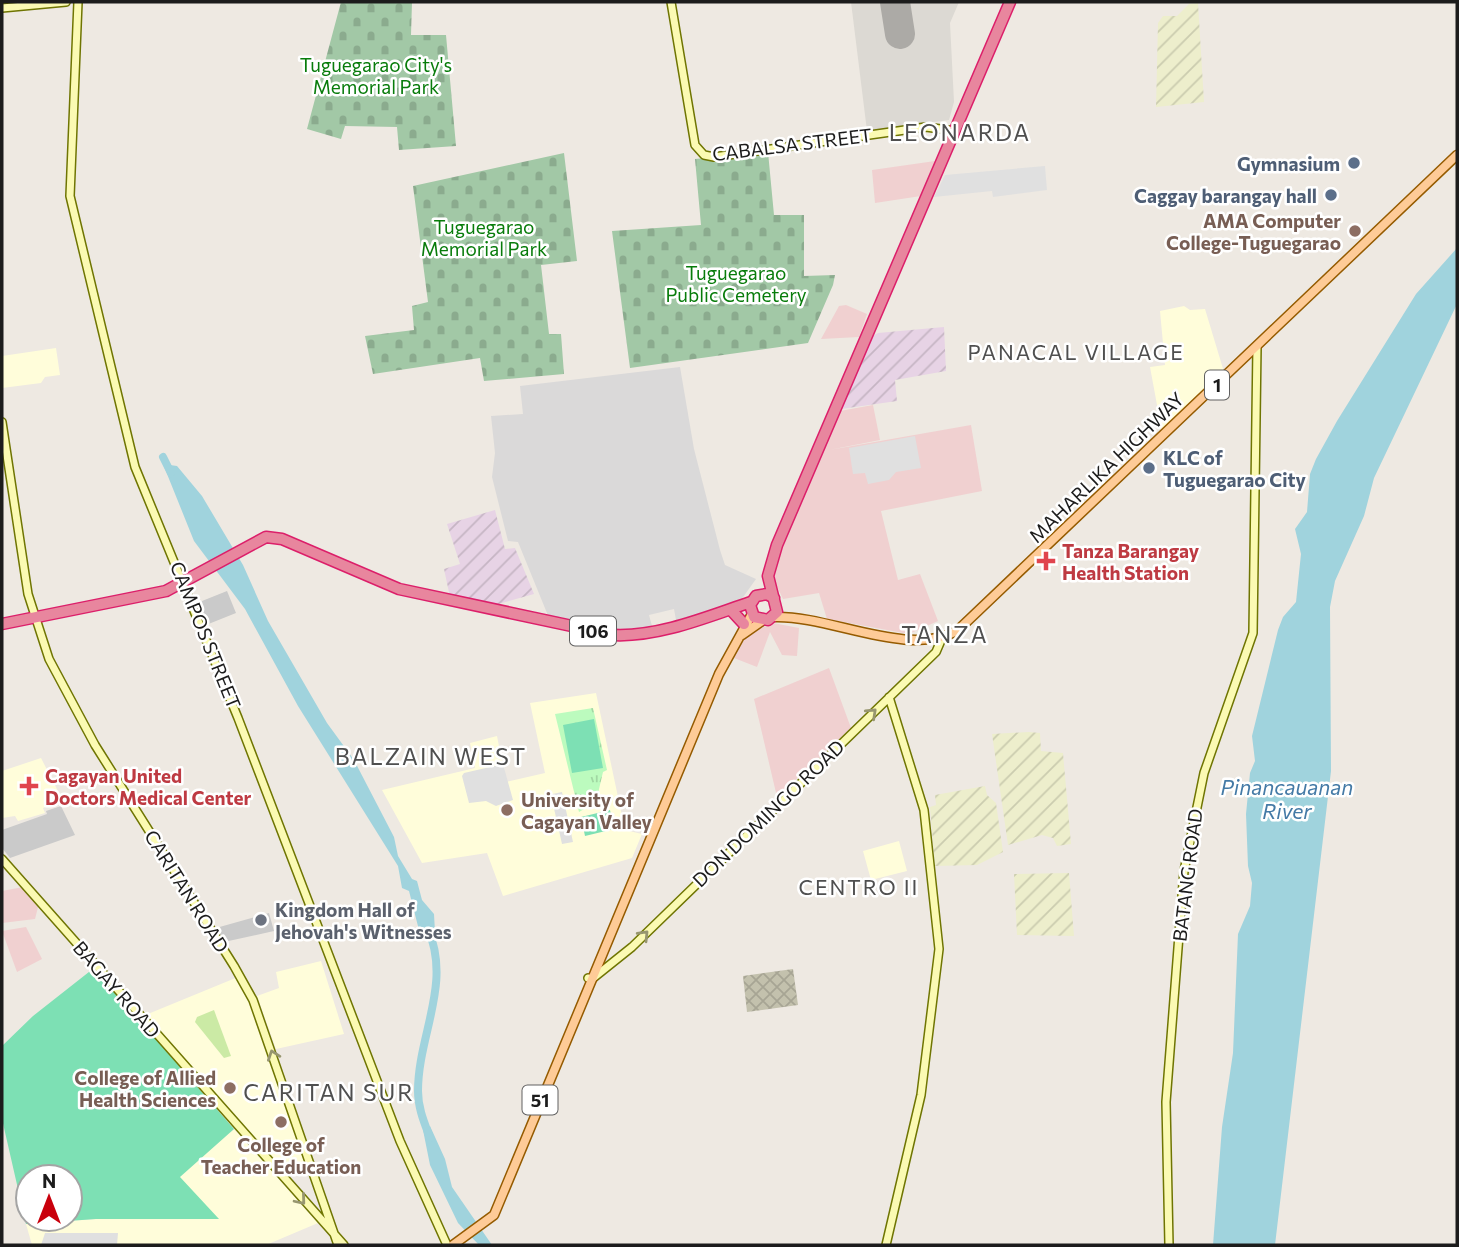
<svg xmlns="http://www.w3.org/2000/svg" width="1459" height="1247" font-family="Commissioner,sans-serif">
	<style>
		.residential { fill: #dad9d9 }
		.commercial { fill: #f0d0d0 }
		.industrial { fill: url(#industrial-furrows) }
		.education { fill: #fffdda }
		.religious { fill: #cacaca }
		.airport { fill: #dcd9d3 }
		.construction { fill: url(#construction-cross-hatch) }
		.farmland { fill: url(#farmland-furrows) }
		.grass { fill: #cbeaa5 }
		.cemetery { fill: url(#cemetery-stones) }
		.park { fill: url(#park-tufts) }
		.pitch { fill: #7de0b4; fill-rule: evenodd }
		.parking { fill: #e0e0e0 }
		.water { fill: #a0d3dd }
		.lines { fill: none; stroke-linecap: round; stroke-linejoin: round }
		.river { stroke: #a0d3dd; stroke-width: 8 }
		.runway { stroke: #acaaa6; stroke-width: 30 }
		.secondary-casing { stroke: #6f7502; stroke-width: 10 }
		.primary-casing { stroke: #955b00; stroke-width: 11 }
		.highway-casing { stroke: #dc1f6a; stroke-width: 13 }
		.secondary { stroke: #fbfab3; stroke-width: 7 }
		.primary { stroke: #fecb97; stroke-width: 8 }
		.highway { stroke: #e8869e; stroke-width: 10 }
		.oneway { stroke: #97966f }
		.service-dot { fill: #5c6f8a; stroke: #fff; stroke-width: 2.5 }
		.education-dot { fill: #8d6e63; stroke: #fff; stroke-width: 2.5 }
		.health-dot { fill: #e0444e; stroke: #fff; stroke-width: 2.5 }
		.worship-dot { fill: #6b7280; stroke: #fff; stroke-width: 2.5 }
		.labels { text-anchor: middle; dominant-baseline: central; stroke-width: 5; stroke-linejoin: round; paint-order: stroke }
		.shield { fill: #fff; stroke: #606060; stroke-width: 2 }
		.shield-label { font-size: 18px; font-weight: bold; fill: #1c1c1c }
		.park-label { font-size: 19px; fill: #087c0b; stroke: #fff }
		.street-label { font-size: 19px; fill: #1c1c1c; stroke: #fff }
		.service-label { font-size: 19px; font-weight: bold; fill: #4e5e75; stroke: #fff; text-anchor: end }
		.education-label { font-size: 19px; font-weight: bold; fill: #785e54; stroke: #fff; text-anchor: end }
		.health-label { font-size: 19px; font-weight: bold; fill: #be3a42; stroke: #fff; text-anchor: start }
		.worship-label { font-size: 19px; font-weight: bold; fill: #5b616d; stroke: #fff; text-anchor: start }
		.neighbourhood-label { font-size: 21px; letter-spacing: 2px; fill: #4f4f4f; stroke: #fff }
		.water-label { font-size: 21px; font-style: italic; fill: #447aa6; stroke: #fff }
		.quarter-label { font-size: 23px; letter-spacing: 2px; fill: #4f4f4f; stroke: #fff }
	</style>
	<defs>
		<pattern id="industrial-furrows" width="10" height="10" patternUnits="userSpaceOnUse" patternTransform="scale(1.75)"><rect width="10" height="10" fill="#e7d3e5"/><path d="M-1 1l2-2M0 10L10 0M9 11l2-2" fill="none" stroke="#c6b5c4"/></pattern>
		<pattern id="construction-cross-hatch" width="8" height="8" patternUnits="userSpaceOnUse" patternTransform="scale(1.75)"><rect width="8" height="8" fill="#c3c1ad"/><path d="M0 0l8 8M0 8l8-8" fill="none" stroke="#a7a594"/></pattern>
		<pattern id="farmland-furrows" width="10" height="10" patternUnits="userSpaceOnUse" patternTransform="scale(1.75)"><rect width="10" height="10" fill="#edeecc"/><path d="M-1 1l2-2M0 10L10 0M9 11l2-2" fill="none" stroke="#cbccaf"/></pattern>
		<pattern id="cemetery-stones" width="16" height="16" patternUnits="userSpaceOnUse" patternTransform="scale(1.75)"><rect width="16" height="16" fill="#a2c8a6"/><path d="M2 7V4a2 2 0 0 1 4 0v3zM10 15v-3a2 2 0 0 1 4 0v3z" fill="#8bab8e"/></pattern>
		<pattern id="park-tufts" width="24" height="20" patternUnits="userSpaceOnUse" patternTransform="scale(1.75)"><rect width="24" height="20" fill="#bcfbbe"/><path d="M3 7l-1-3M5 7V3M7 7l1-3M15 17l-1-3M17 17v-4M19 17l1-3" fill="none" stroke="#a1d7a3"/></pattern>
	</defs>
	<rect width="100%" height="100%" fill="#eee9e2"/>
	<path class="residential" d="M680,367L694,449L720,550L725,565L756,579L741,600L729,607L676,620L674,609L649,615L652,626L633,631L618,633L549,618L518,542L508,541L492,477L495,453L491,416L523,414L520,386Z"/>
	<path class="commercial" d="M935,161L921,196L875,203L872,170Z
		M846,305L867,314L859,337L821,339L839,306Z
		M873,405L880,440L829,450L971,425L982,491L881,511L898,580L920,574L938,621L909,634L827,619L819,593L783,599L773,578L777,558L840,411Z
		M773,623L799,628L797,656L782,655L770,632L757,667L734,658L741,641L754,631Z
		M829,668L851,728L777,797L754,699Z
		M23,887L38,907L35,919L2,923V891Z
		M26,927L42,959L17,972L2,931Z"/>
	<path class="industrial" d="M944,327L946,371L895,380L897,401L841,409L873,336L878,333Z
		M495,510L505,549L515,548L534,594L495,605L450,597L444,569L460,564L447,524Z"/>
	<path class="education" d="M1184,306L1190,310L1205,309L1224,372L1162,432L1150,367L1165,365L1160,311Z
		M56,348L60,375L45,377L41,383L2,388V356Z
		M596,693L625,830L642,834L632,858L503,896L487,853L422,863L382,790L475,768L470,743L497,736L506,782L545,773L530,703Z
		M41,758L63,801L43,808L45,813L18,821L15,816L2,818V771Z
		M899,841L907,871L871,880L863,851Z
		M321,961L344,1034L276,1049L257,996L279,988L276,972Z
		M238,977L251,1002L307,1162L281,1174L143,1016Z
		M234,1129L318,1223L266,1245H32L26,1224L96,1219H218L179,1177Z"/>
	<path class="religious" d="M227,591L236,613L206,625L197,603Z
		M61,806L75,835L10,858L2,848V830L47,814L46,811Z
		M269,913L274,931L224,942L216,928Z"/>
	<path class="airport" d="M851,2H959L950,23L954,102L949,120L867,131Z"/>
	<path class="construction" d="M793,969L798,1005L747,1012L743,976Z"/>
	<path class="farmland" d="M1198,3L1204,102L1156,107L1158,23L1163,16H1177L1189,4Z
		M1029,732L1040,733L1041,751L1063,753L1071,844L1057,846L1053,838L1042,835L1008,845L992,734Z
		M985,786L987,795L996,803L1003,852L977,865L935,866L930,807L936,805L935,795Z
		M1069,873L1074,936L1017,935L1014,874Z"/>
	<path class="grass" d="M214,1010L231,1056L224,1058L195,1022L197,1017Z"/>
	<path class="cemetery" d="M341,2H412L411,35H446L456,146L399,150L397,127L345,126L341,139L307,129Z
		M768,152L774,215H804V276L835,275L833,285L808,343L630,368L612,231L701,225L695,159Z
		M564,153L577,261L541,265L549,334H561L564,374L484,381L480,358L373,374L365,336L414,330L412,306L428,302L413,186Z"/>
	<path class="park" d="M593,708L607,770L603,772L596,802L579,812L555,714Z"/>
	<path class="pitch" d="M594,719L603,768L572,773L563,725Z
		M610,810L614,829L585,836L581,817Z
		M94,968L234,1129L180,1177L219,1219H96L26,1224L2,1119V1046L33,1016ZM28,1177H70V1219H28Z"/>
	<path class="parking" d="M1045,166L1047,190L993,197L992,191L934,197L945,175Z
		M915,436L921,468L896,472L889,480L868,484L865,473L853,474L849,448Z
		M503,764L513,800L496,806L486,801L469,803L462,776L464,773Z
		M562,792L573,842L562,844L553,804H545L543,796Z
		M45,1233H118L117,1245H41Z"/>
	<path class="water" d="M1457,248V304L1374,478L1364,516L1335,581L1330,607L1331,771L1275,1245H1213L1222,1127L1233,1053L1238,934L1250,906L1252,883L1248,866L1246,814L1250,773L1255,761L1252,736L1278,630L1283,617L1296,602L1301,554L1295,529L1307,512L1310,474L1316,459L1337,421L1416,294Z
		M163,464L177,466L202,496L243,565L268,621L327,723L354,760L394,837L398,856L412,879L417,881L422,900L434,914L435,932L427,938H421L409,891L402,888L398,866L298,706L245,609L194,541Z
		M430,1126L445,1159L452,1187L492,1245H479L458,1223L430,1165L423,1130Z"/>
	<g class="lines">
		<path class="river" d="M163,457L171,473
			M428,929C452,984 418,1035 418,1091C418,1108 424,1122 430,1138"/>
		<path class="runway" d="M895,2L900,34"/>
		<g class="secondary-casing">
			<path id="secondary" d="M78,2L70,196L135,467L238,718L400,1141L447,1245
				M671,2L695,145L704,155L714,157L926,127L955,131
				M2,8L66,2
				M2,422L28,594L49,659L95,745L234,966L253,1000L338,1245
				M2,859L344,1245
				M588,978L592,979L632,947L936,652L942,638
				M886,1245L921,1095L939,949L924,810L889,697
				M1169,1245L1166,1102L1184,871L1204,773L1253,633L1257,346"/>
		</g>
		<g class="primary-casing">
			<path id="primary" d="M774,617C830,615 906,658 957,631L1457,155
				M742,635L762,621
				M453,1245L494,1215L719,674L752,614"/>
		</g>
		<g class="highway-casing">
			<path id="highway" d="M774,598L767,594L756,596L750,605L754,617L768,620L777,612L768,576L777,545L1010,2
				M731,610L744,624
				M2,624L166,591L266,537L282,539L399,589L614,635C660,637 709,616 751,602"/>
		</g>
		<use href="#secondary" class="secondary"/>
		<use href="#primary" class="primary"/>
		<use href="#highway" class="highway"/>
	</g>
	<defs><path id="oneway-chevron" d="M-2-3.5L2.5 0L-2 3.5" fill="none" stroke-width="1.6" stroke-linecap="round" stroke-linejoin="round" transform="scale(1.75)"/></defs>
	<g class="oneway">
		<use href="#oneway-chevron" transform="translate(872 713) rotate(-43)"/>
		<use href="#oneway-chevron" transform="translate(644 935) rotate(-46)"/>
		<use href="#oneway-chevron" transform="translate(273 1055) rotate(-109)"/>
		<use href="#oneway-chevron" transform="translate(301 1200) rotate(50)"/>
	</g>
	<g class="service-dot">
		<circle cx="1354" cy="163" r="7"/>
		<circle cx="1331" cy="195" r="7"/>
		<circle cx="1149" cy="468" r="7"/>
	</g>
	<g class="education-dot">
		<circle cx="1355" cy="231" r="7"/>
		<circle cx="507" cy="810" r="7"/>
		<circle cx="230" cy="1088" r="7"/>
		<circle cx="281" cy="1122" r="7"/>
	</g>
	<g class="health-dot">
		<path d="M1042.5 550.5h7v7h7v7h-7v7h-7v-7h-7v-7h7z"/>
		<path d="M25.5 775.5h7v7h7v7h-7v7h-7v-7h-7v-7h7z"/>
	</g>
	<circle class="worship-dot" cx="261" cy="920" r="7"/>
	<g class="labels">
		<g class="shield">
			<rect x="1205" y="370.5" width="24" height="29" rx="5"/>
			<rect x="570" y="616.5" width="46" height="29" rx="5"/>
			<rect x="522.5" y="1085.5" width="35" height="29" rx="5"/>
		</g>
		<g class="shield-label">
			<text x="1217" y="385">1</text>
			<text x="593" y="631">106</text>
			<text x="540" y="1100">51</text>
		</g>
		<g class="park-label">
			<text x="376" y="64">Tuguegarao City's<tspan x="376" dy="22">Memorial Park</tspan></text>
			<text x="484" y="226">Tuguegarao<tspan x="484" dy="22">Memorial Park</tspan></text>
			<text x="736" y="272">Tuguegarao<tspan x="736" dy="22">Public Cemetery</tspan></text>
		</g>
		<g class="street-label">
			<text transform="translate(792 144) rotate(-7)">CABALSA STREET</text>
			<text transform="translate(1106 467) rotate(-44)">MAHARLIKA HIGHWAY</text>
			<text transform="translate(206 635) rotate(68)">CAMPOS STREET</text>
			<text transform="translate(768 813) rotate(-44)">DON DOMINGO ROAD</text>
			<text transform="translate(1187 875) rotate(-83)">BATANG ROAD</text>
			<text transform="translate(187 891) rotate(58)">CARITAN ROAD</text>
			<text transform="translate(117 989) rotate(49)">BAGAY ROAD</text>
		</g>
		<g class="service-label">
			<text x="1340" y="163">Gymnasium</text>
			<text x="1317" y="195">Caggay barangay hall</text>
			<text x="1163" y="457" text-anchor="start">KLC of<tspan x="1163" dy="22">Tuguegarao City</tspan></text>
		</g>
		<g class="education-label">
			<text x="1341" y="220">AMA Computer<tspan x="1341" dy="22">College-Tuguegarao</tspan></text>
			<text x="521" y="799" text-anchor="start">University of<tspan x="521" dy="22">Cagayan Valley</tspan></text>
			<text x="216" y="1077">College of Allied<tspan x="216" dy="22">Health Sciences</tspan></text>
			<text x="281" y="1144" text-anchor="middle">College of<tspan x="281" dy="22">Teacher Education</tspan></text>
		</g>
		<g class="health-label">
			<text x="1062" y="550">Tanza Barangay<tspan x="1062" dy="22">Health Station</tspan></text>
			<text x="45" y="775">Cagayan United<tspan x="45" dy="22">Doctors Medical Center</tspan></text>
		</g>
		<g class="worship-label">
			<text x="275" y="909">Kingdom Hall of<tspan x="275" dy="22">Jehovah's Witnesses</tspan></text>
		</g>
		<g class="neighbourhood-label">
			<text x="1076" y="351">PANACAL VILLAGE</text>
			<text x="859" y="886">CENTRO II</text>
		</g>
		<g class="water-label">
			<text x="1287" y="786">Pinancauanan<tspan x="1287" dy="24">River</tspan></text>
		</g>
		<g class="quarter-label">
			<text x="960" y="132">LEONARDA</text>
			<text x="945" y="634">TANZA</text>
			<text x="431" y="756">BALZAIN WEST</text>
			<text x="329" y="1092">CARITAN SUR</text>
		</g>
	</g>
	<rect width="1459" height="1247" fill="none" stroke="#1c1c1c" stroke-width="7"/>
	<g transform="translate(49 1198)"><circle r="33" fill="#ffffff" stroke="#a4a4a4" stroke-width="2"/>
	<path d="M0-5L12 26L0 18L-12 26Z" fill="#c9000c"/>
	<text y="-10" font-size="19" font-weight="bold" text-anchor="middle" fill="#1c1c1c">N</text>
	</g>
</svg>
